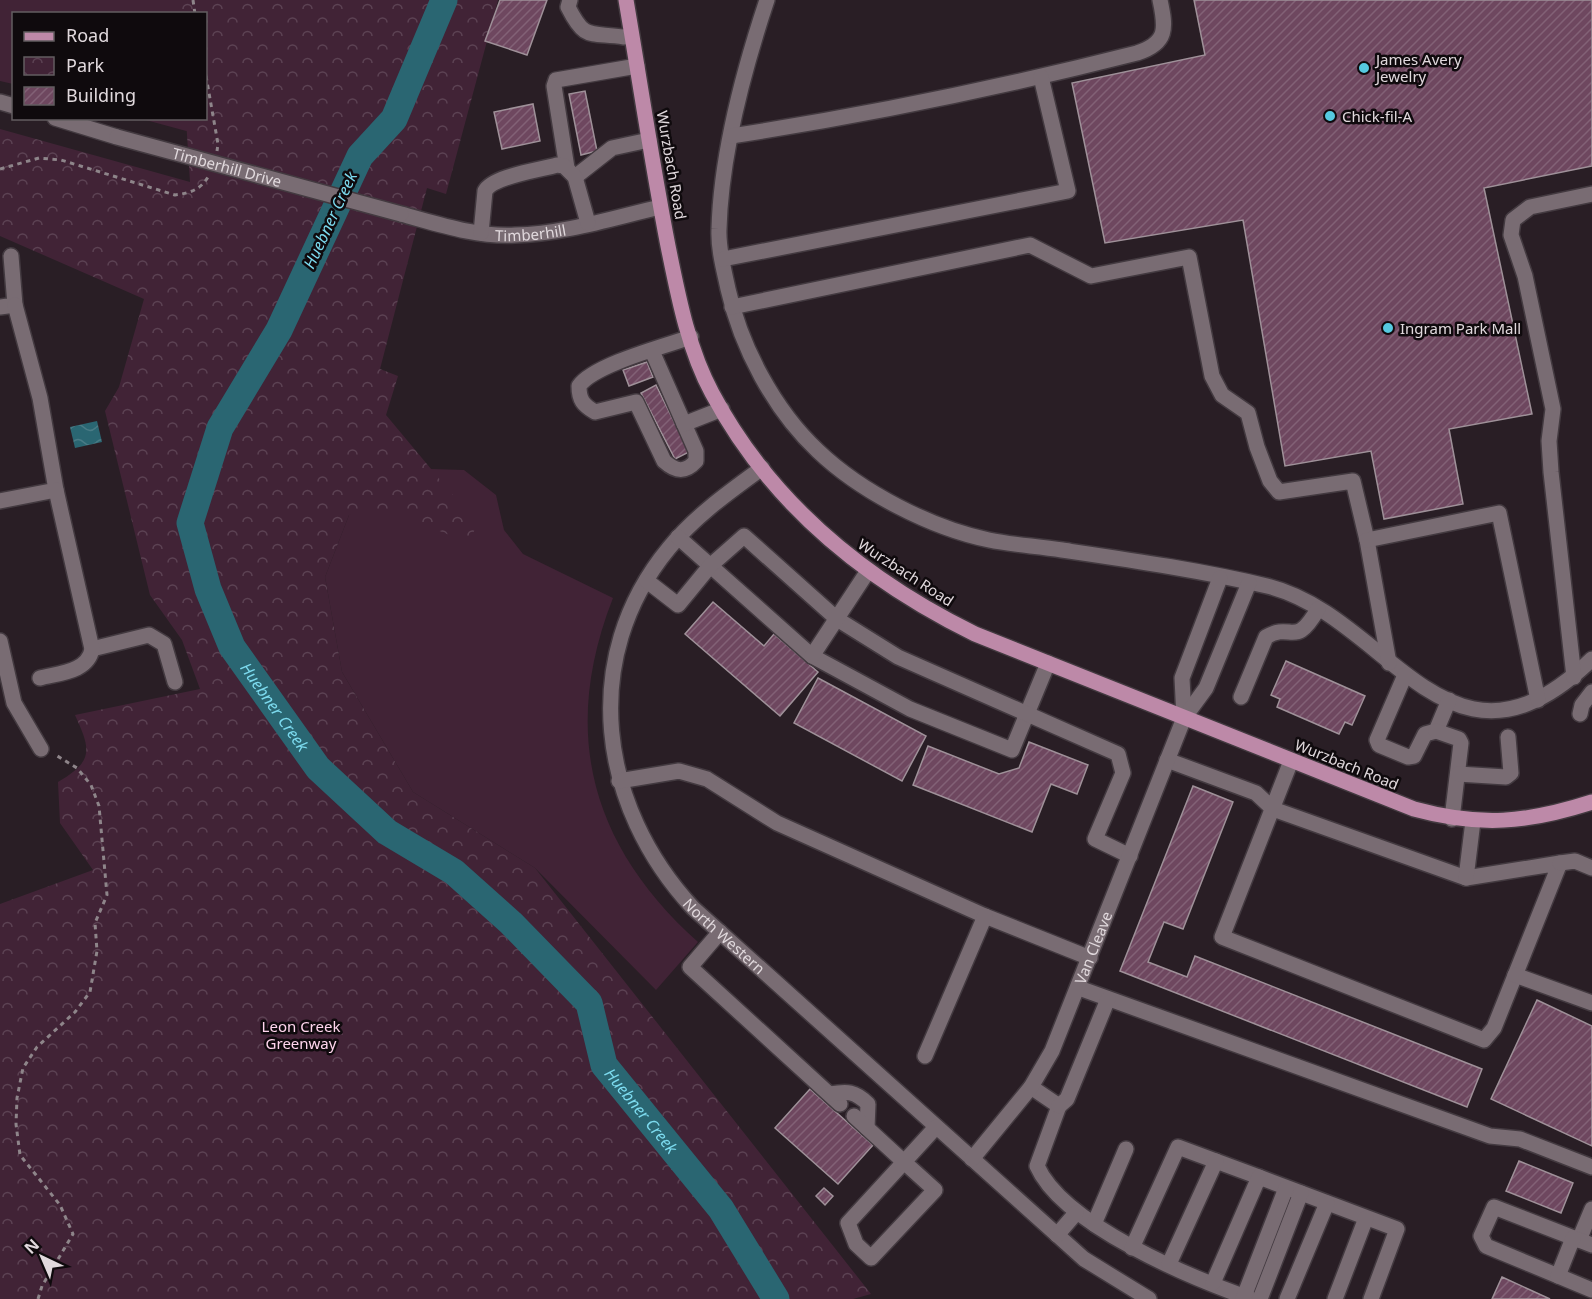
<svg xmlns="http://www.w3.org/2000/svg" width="1592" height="1299" font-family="'Noto Sans',sans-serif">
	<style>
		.grass { fill: #412336 }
		.park { fill: url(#park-crowns) }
		.water { fill: url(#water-waves) }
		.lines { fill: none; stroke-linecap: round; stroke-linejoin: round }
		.river { stroke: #2a6672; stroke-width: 27 }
		.building { fill: url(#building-hatch); stroke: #9f9199; stroke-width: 1.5 }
		.minor-casing { stroke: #433a40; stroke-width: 18 }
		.major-casing { stroke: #433a40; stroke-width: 18 }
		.path { stroke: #8e858a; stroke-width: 3; stroke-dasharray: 4.5 4.5; stroke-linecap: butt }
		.minor { stroke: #796c73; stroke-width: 15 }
		.major { stroke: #bd89a8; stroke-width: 15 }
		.minor-bridge-casing { stroke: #433a40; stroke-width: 18; stroke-linecap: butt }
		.minor-bridge { stroke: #796c73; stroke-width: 15 }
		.poi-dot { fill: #56c9e0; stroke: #0f0a0d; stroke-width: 2 }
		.labels { text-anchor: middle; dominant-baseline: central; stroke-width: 5; stroke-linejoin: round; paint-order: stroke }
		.poi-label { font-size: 15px; fill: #e1d9dd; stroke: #0f0a0d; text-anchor: start }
		.street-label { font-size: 15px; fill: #e1d9dd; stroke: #0f0a0d }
		.park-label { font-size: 15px; fill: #ffd5ed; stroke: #0f0a0d }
		.water-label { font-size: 16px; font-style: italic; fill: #7cdaee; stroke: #0f0a0d }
	</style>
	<defs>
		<pattern id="park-crowns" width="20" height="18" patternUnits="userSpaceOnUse" patternTransform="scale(1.5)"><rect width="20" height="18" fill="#412336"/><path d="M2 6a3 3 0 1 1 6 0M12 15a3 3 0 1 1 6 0" fill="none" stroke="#5c4253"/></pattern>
		<pattern id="water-waves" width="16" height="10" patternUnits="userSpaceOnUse" patternTransform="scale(1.5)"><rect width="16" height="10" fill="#2a6672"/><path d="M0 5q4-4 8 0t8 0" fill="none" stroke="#497b86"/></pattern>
		<pattern id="building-hatch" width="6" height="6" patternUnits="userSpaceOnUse" patternTransform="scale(1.5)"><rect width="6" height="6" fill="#6e475f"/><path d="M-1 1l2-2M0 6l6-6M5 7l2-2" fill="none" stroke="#826176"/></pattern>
	</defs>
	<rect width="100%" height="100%" fill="#291e25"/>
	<path class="grass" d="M0,0H199L202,13L14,14L13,84L0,81Z
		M206,118L223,141L142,119Z
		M431,469L464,470L496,495L504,530L523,554L613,598C560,733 591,846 698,942L656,990L535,868L413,792L342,672L325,577L349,515Z"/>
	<path class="park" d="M178,0H498L446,194L427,188L380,369L398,376L386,415L477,524L469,543L388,510L349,515L325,577L342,672L413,792L535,868L871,1294L853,1299H0V904L93,870L60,823L58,782C94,761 91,750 75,715L200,689L182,640L150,595L105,411L119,387L144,299L0,236V129L190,182L186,119L206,118V14L179,13Z"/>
	<path class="water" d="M97,421L102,442L75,448L70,427Z"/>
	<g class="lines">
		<path class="river" id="s1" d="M444,0L394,119L360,156L279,330L220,428L190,523L208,589L232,647L318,768L387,832L454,872L511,923L589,1003L604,1065L721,1209L776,1299"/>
	</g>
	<path class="building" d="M500,0H547L527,55L485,41Z
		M1194,0H1592V166L1484,188L1532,414L1449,429L1463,504L1384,519L1371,451L1285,466L1243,220L1105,243L1072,83L1205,55Z
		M585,91L597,151L581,155L569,94Z
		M533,104L540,141L502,149L494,112Z
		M647,362L653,377L629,386L623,370Z
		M656,385L689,452L675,459L641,393Z
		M713,602L764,646L774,634L818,672L780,716L685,634Z
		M1286,661L1365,696L1352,725L1345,722L1339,734L1277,707L1280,699L1271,695Z
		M818,678L926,736L902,781L794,723Z
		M1029,742L1088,765L1077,794L1051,784L1032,832L913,785L928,746L999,774L1019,768Z
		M1193,786L1233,802L1183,929L1164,922L1148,962L1187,977L1195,956L1482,1069L1467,1107L1120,971Z
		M1537,1000L1592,1026V1146L1491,1099Z
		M810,1089L873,1145L838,1184L775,1128Z
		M1519,1161L1573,1183L1561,1213L1506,1191Z
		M824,1188L833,1196L825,1205L816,1196Z
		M1502,1277L1550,1299H1492Z"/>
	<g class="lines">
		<g class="minor-casing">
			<g id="minor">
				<path d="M570,0L568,7C585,41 589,32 624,37"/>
				<path d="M767,0C743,72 721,153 719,229C718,249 724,270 728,289C741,347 774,410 818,451C861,492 931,528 989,540C1013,545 1038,546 1062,550C1130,560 1200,570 1267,586C1390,616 1449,798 1592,659"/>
				<path d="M0,102L14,106"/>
				<path d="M55,118L117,137"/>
				<path d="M731,136C868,115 1003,87 1137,53C1168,43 1166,28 1160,0"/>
				<path d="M567,168L554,86L556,80L637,66"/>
				<path d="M575,177L612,148L649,140"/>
				<path id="s2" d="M401,214C438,224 476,237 515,235C563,234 613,218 660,207"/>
				<path d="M481,233L485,191C493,176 540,170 557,165L564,166L575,177L588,223"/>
				<path d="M723,259L1068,191L1041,77"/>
				<path d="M0,307L15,305L11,256"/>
				<path d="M732,307L1030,245L1091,276L1189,257L1212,376L1222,395L1248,413L1257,447L1270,481L1279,492L1353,481L1367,540L1389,663"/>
				<path d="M652,351L696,451V461C685,473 676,472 664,461L636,402L595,412C583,405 579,400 579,386C593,365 665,346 691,337"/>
				<path d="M684,424L722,409"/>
				<path id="s3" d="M762,468C729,492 695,516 669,548C578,658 599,807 693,908L1084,1259L1149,1299"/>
				<path d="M0,501L56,490L40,398L15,305"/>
				<path d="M678,537L812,656L910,709L1012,750L1048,663"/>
				<path d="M1367,540L1499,513L1538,700"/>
				<path d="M647,581L678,605L710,566L744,536L837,619L898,657L1118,754L1123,773L1095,839L1130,856"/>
				<path d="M0,641L14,703L41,749"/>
				<path d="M92,649L149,635L164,644L175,682"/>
				<path d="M812,656L868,571"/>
				<path d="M1405,675L1377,740L1379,745L1408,757L1414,756L1425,734L1436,731L1449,700"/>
				<path d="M1574,677L1551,472L1549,441L1553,409L1525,276L1511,235L1513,220L1530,207L1592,194"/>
				<path d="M40,678C59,673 88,672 92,649L56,490"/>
				<path d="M1241,697L1266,637C1293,621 1294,650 1318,609"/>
				<path d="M1580,714L1582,705L1592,692"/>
				<path d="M1184,718L1182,678L1220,578"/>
				<path d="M1436,731L1459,739L1461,743L1452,819"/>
				<path d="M1167,760L1256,793L1273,809L1466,878L1560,863L1494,1028L1484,1040L1222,937L1291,761"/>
				<path d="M1458,774L1506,777L1511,773L1508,737"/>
				<path d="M619,781L679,771L707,779L777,823L985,916L1090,958"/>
				<path d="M1560,863L1575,861L1592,868"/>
				<path d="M1466,878L1473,821"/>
				<path d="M720,932L690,967L840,1104"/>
				<path d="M1515,975L1592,1003"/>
				<path d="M1079,988L1490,1136L1520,1139L1592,1167"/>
				<path d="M925,1056L985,916"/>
				<path d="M1031,1087L1059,1106L1037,1166C1063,1225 1192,1278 1251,1299"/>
				<path d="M830,1094C847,1091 855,1091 868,1104L867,1128"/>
				<path d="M1059,1106L1067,1099L1108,999"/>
				<path d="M854,1116L904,1162L848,1223L856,1244L871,1258L935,1190L904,1162L936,1127"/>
				<path id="s4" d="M972,1159L1031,1087L1052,1051L1184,718L1206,688L1249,583"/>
				<path d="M1094,1224L1126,1149"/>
				<path d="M1057,1235L1076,1213"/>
				<path d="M1579,1240L1592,1209"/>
				<path d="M1592,1245L1494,1207L1481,1236L1486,1246L1592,1290"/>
				<path d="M1132,1248L1178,1147L1259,1177"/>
				<path d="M1169,1264L1216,1161"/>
				<path d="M1558,1276L1573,1238"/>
				<path d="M1213,1283L1259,1177L1397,1229L1371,1299"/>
				<path d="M1243,1299L1286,1188"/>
				<path d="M1260,1299L1301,1193"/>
				<path d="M1287,1299L1327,1203"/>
				<path d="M1335,1299L1366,1218"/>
			</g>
		</g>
		<g class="major-casing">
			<path id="major" d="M626,0C640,82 652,164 668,246C678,295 688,349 712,393C771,504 865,580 975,634L1414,809C1480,827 1527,823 1592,802"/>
		</g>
		<path class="path" d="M193,0L195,14
			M206,76L218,144L217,151
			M0,169L39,158L61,160L175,195C190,193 200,190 208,177
			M38,1299L42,1286L73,1234L60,1205L20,1155L16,1124L17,1098L23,1068L37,1047L75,1012L90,992L97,951L95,923L107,895L99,806L91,785L77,768L54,754"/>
		<use href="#minor" class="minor"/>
		<use href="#major" class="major"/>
		<g class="minor-bridge-casing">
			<g id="minor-bridge">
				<path id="s5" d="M117,137L401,214"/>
			</g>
		</g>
		<use href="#minor-bridge" class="minor-bridge"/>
	</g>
	<g class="poi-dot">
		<circle cx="1364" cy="68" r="6"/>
		<circle cx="1330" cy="116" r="6"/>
		<circle cx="1388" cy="328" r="6"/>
	</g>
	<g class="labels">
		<g class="poi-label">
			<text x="1376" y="59">James Avery<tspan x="1376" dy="17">Jewelry</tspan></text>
			<text x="1342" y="116">Chick-fil-A</text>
			<text x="1400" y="328">Ingram Park Mall</text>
		</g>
		<g class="street-label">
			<text transform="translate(672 165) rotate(80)">Wurzbach Road</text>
			<text stroke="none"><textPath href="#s5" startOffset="114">Timberhill Drive</textPath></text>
			<text stroke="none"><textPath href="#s2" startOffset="132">Timberhill</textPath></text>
			<text transform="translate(906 572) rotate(33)">Wurzbach Road</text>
			<text transform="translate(1347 764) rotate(22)">Wurzbach Road</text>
			<text stroke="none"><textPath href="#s3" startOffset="560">North Western</textPath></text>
			<text stroke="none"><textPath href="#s4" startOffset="246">Van Cleave</textPath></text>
		</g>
		<g class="park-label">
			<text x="301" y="1026">Leon Creek<tspan x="301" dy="17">Greenway</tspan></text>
		</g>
		<g class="water-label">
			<text transform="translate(330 220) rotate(-65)">Huebner Creek</text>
			<text stroke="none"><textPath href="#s1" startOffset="790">Huebner Creek</textPath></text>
			<text stroke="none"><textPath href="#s1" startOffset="1348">Huebner Creek</textPath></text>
		</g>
	</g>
	<rect x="12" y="12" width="195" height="108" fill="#0f0a0d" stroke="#635d60" stroke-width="1.5"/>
	<rect x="24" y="32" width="30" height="9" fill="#bd89a8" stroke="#635d60" stroke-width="1.5"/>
	<text x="66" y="42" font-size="18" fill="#e1d9dd">Road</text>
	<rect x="24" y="57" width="30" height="18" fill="url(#park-crowns)" stroke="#635d60" stroke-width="1.5"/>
	<text x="66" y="72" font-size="18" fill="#e1d9dd">Park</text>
	<rect x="24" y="87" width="30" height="18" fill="url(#building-hatch)" stroke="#635d60" stroke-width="1.5"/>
	<text x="66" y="102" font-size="18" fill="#e1d9dd">Building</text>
	<g transform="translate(42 1257) rotate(316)" stroke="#0f0a0d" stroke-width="4.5" paint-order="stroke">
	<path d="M0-4.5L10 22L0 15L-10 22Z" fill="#e1d9dd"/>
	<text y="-9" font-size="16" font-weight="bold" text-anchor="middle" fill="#e1d9dd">N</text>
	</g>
</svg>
